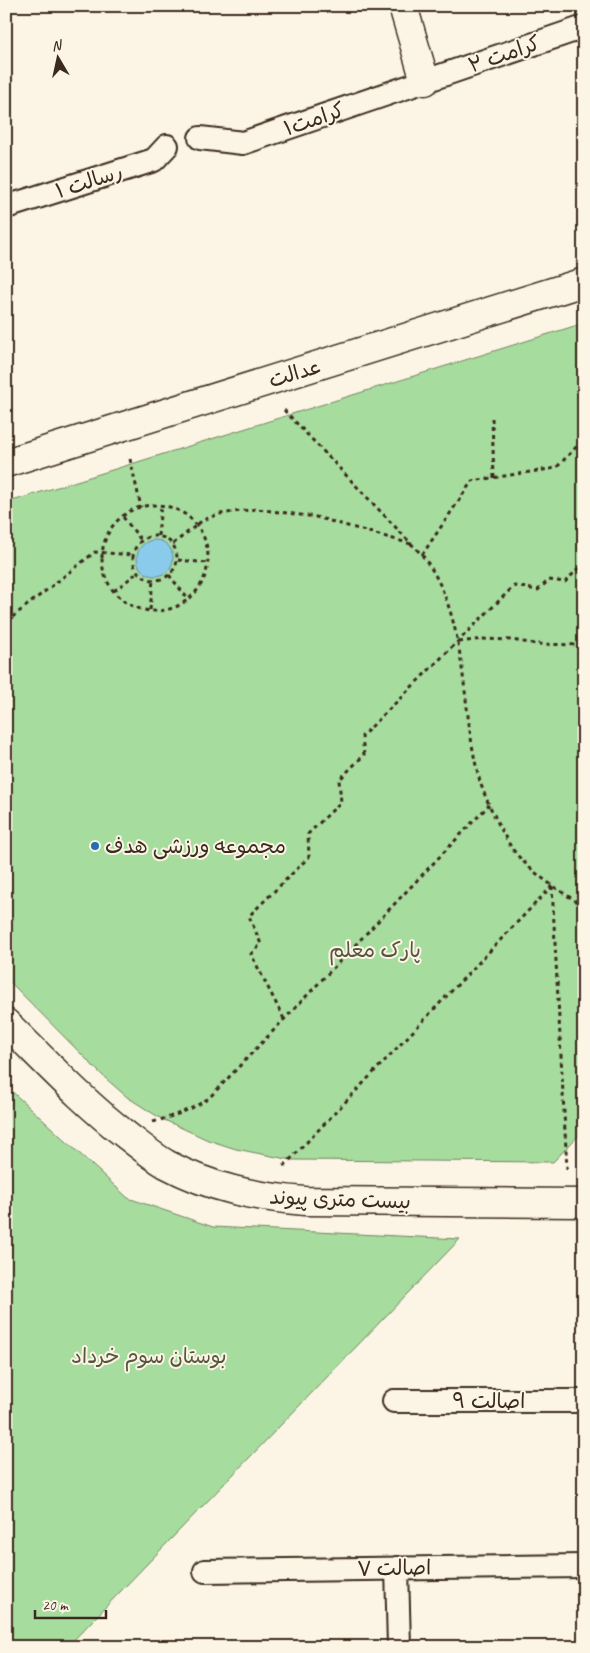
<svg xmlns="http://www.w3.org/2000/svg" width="590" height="1653" font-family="Caveat,'Playpen Sans Arabic',sans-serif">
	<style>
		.green { fill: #a7dc9f; stroke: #71835e }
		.water { fill: #8acbeb; stroke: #6a8b99 }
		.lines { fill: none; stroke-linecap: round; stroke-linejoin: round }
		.minor-casing { stroke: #3b2a1e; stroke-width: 26 }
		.tertiary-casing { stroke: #3b2a1e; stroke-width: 31 }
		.path { stroke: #3b2a1e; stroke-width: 3; stroke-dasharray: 4 4; stroke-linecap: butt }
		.minor { stroke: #fcf5e5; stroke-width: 22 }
		.tertiary { stroke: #fcf5e5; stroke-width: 28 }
		.poi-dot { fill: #1f6fb2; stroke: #fcf5e5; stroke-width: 2 }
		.labels { text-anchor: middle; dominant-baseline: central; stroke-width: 4; stroke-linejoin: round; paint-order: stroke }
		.street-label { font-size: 21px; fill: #3b2a1e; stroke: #fcf5e5 }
		.poi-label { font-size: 21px; fill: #3b2a1e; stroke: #fcf5e5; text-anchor: start }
		.park-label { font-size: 21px; fill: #56563e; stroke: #fcf5e5 }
	</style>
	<rect width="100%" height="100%" fill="#fcf5e5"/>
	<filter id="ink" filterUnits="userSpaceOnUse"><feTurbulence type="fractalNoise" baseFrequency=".02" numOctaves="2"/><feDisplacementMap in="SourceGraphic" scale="10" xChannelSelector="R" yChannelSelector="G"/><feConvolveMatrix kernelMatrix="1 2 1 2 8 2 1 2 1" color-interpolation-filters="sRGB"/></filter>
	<g filter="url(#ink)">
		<path class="green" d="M584,323V1130L553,1162L292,1160L236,1149L208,1140L160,1118L127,1097L104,1077L6,978V503Z
			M6,1086L128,1198L213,1227L460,1239L67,1647H6Z"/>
		<path class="water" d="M137 558a18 18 0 1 1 36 0a18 18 0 1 1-36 0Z"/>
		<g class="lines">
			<g class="minor-casing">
				<path id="minor" d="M200,138L243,143L584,27
					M6,207L154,160L167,146
					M394,1401H584
					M397,1568L399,1647
					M205,1571L584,1566"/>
			</g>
			<g class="tertiary-casing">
				<path id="tertiary" d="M403,6L425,81
					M6,463L584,282
					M6,1023C45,1061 83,1102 126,1135C139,1145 152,1156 166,1164C211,1188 255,1197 305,1201L584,1203"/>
			</g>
			<path class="path" d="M284,410L422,555C469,616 460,702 478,774C482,791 490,807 498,823C504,835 511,849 520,858C539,878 561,892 584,906
				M492,418L494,478
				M130,459L141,507
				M102 558a53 53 0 1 1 106 0a53 53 0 1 1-106 0Z
				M123,517L141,540
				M133 558a22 22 0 1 1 44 0a22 22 0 1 1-44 0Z
				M158,536L161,505
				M173,544L203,520L219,514L257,509L316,517L411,544
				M422,555L472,481L556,468L584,439
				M178,560L208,563
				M169,575L188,599
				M114,591L138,572
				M150,610L153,580
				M6,622L95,552L133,555
				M459,642L482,639L511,640L536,644L584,645
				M552,886L567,1169
				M284,1019L251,954L261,944L249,916L309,857L308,834L341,802L339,780L364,755L362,736L514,586L538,590L549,580L565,582L584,563
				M153,1122C174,1116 191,1110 209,1098L489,805
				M284,1166L552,886"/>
			<use href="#minor" class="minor"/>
			<use href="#tertiary" class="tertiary"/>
		</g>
	</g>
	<circle class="poi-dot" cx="95" cy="846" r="5"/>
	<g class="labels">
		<g class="street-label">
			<text transform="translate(504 54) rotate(-19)">کرامت ۲</text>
			<text transform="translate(314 119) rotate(-19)">کرامت۱</text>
			<text transform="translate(89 181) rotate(-18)">رسالت ۱</text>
			<text transform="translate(295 373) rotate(-17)">عدالت</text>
			<text transform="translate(340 1199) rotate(2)">بیست متری پیوند</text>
			<text x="489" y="1401">اصالت ۹</text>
			<text transform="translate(394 1568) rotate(-1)">اصالت ۷</text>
		</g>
		<g class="poi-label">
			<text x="105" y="846">مجموعه ورزشی هدف</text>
		</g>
		<g class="park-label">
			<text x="375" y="950">پارک معلم</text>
			<text x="149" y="1356">بوستان سوم خرداد</text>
		</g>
	</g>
	<rect width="590" height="1653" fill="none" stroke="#fcf5e5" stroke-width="25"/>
	<rect x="12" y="12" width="565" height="1628" fill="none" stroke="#3b2a1e" stroke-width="2" filter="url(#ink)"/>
	<g transform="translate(58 58) rotate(351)" stroke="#fcf5e5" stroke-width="4" paint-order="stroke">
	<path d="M0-4L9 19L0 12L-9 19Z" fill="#3b2a1e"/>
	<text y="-8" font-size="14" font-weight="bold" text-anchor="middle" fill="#3b2a1e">N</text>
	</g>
	<path d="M35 1610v8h71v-8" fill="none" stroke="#3b2a1e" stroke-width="2.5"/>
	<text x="42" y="1610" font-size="15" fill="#3b2a1e" stroke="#fcf5e5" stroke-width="4" paint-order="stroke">20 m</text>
</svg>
